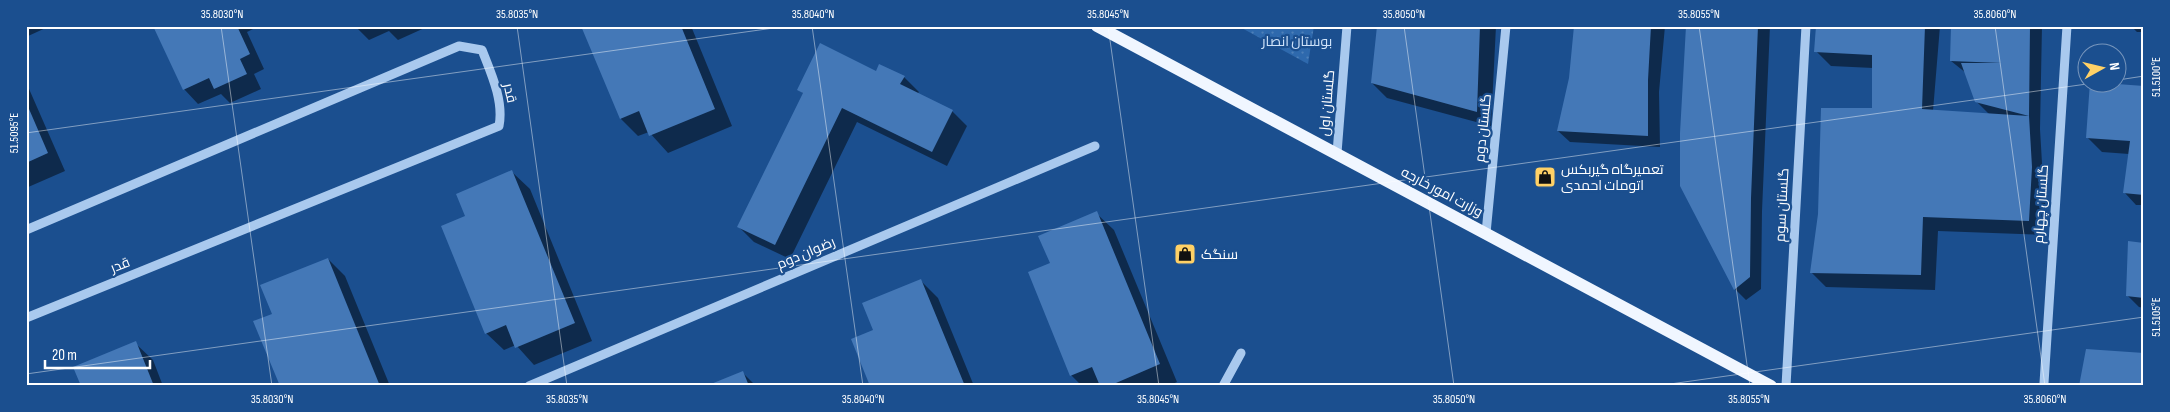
<svg xmlns="http://www.w3.org/2000/svg" width="2170" height="412" font-family="'Sofia Sans Condensed',Cairo,sans-serif">
	<style>
		.park { fill: url(#park-dots) }
		.shadow { fill: #0007 }
		.building { fill: #4478b7 }
		.lines { fill: none; stroke-linecap: round; stroke-linejoin: round }
		.minor { stroke: #a9c9ee; stroke-width: 9 }
		.major { stroke: #f0f6ff; stroke-width: 12 }
		.ticks { fill: none; stroke: #fff; stroke-width: 1; stroke-opacity: 0.45 }
		.labels { text-anchor: middle; dominant-baseline: central; stroke-width: 4.5; stroke-linejoin: round; paint-order: stroke }
		.park-label { font-size: 14px; fill: #cfe3fa; stroke: #1b4f8f }
		.street-label { font-size: 14px; fill: #fff; stroke: #1b4f8f }
		.poi-label { font-size: 14px; fill: #fff; stroke: #1b4f8f; text-anchor: start }
		.neatline { fill: none; stroke: #fff; stroke-width: 2 }
		.ticks-label { font-size: 12px; text-anchor: middle; fill: #fff }
	</style>
	<defs>
		<pattern id="park-dots" width="8" height="8" patternUnits="userSpaceOnUse" patternTransform="scale(1.25)"><rect width="8" height="8" fill="#2e69ad"/><path d="M2 2h.1M6 6h.1" fill="none" stroke="#4d80b9" stroke-width="1.8" stroke-linecap="round"/></pattern>
	</defs>
	<rect width="100%" height="100%" fill="#1b4f8f"/>
	<path class="park" d="M1238,26H1314L1308,64Z"/>
	<path class="shadow" d="M26,26H50L26,37Z
		M155,26H259L247,32L264,69L254,74L261,89L230,103L221,94L198,104L184,89Z
		M355,26H429L398,40L389,31L369,40Z
		M583,26H691L732,126L668,153L649,132L638,136L621,119Z
		M1378,26H1496L1491,126L1387,98L1372,83Z
		M1575,26H1665L1659,92L1660,147L1570,142L1558,131L1570,78Z
		M1689,26H1770L1762,211L1761,289L1746,300L1735,289Z
		M1818,26H1940L1933,111L1990,115L1976,101L1966,73L1951,61L1952,26H2042L2040,129L2043,180L2046,183L2044,235L1938,231L1935,290L1826,287L1811,272L1873,110V68L1831,66L1816,51Z
		M2131,26H2144V32H2137Z
		M876,73L904,77L919,92L917,94L952,111L967,126L947,166L857,122L790,259L754,242L739,227L804,94L799,89Z
		M26,82L65,171L26,188Z
		M2144,87V205H2136L2125,193L2129,154L2102,152L2087,137Z
		M512,172L530,189L592,341L534,365L516,345L504,350L486,333Z
		M1096,213L1114,230L1177,382L1168,386H1082L1071,375L1051,264Z
		M2144,244V308L2139,307L2127,295Z
		M328,259L345,276L390,386H281L274,315Z
		M920,280L938,298L974,386H872L875,331Z
		M135,343L153,360L163,386H82Z
		M742,372L756,386H709Z"/>
	<path class="building" d="M153,26H237L250,54L240,59L247,74L214,89L209,78L183,90Z
		M581,26H681L715,109L649,136L639,111L620,119Z
		M1377,26H1480L1477,112L1371,83Z
		M1574,26H1651L1648,80V136L1557,131L1569,78Z
		M1686,26H1758L1751,198L1750,277L1734,290L1680,186V133Z
		M1816,26H1925L1922,109L2029,116L1975,102L1961,63H2002L1950,61L1951,26H2030L2029,116L2032,167L2029,221L1923,217L1921,275L1810,273L1818,214L1821,108H1872V55L1814,52Z
		M820,43L876,71L879,64L905,76L900,84L953,110L932,152L842,108L775,245L737,227L803,93L797,90Z
		M2090,82L2144,86V195L2123,193L2130,141L2086,138Z
		M26,102L48,153L26,163Z
		M512,170L575,323L515,348L506,325L485,334L441,226L465,216L456,194Z
		M1097,211L1160,364L1109,386H1100L1092,367L1070,376L1028,272L1050,263L1038,236Z
		M2128,241L2144,243V298L2126,296Z
		M328,258L380,386H280L253,321L272,314L260,285Z
		M921,279L965,386H870L851,339L873,330L862,303Z
		M136,341L154,386H81L73,367Z
		M2086,349L2144,353V386H2079Z
		M743,371L749,386H706Z"/>
	<g class="lines">
		<path class="minor" d="M1337,153L1347,26
			M26,230L459,46L482,50C491,73 504,101 499,126L26,318
			M1486,233L1506,26
			M2044,383L2067,26
			M529,386L1095,146
			M1223,386L1241,353
			M1786,386L1806,26"/>
		<path class="major" d="M1097,26L1771,386"/>
	</g>
	<path class="ticks" d="M221,26L272,386M517,26L567,386M812,26L863,386M1108,26L1159,386M1404,26L1454,386M1699,26L1750,386M1995,26L2045,386M2118,80L2144,76M26,133L788,26M26,374L2101,82M1656,386L2144,317"/>
	<defs>
		<g id="shop-square" transform="scale(1.125)"><rect x="-9" y="-9" width="18" height="18" rx="4" fill="#ffd166" stroke="#1b4f8f"/><path d="M-5-2.5h2.3a2.7 3.5 0 0 1 5.4 0H5L5.5 6h-11ZM-1.5-2.5h3a1.5 2.3 0 0 0-3 0Z" fill="#111"/></g>
	</defs>
	<g fill-rule="evenodd">
		<use href="#shop-square" x="1545" y="177"/>
		<use href="#shop-square" x="1185" y="254"/>
	</g>
	<g class="labels">
		<g class="park-label">
			<text x="1297" y="41">بوستان انصار</text>
		</g>
		<g class="street-label">
			<text transform="translate(510 93) rotate(78)">قدر</text>
			<text transform="translate(1327 103) rotate(-85)">گلستان اول</text>
			<text transform="translate(1483 128) rotate(-84)">گلستان دوم</text>
			<text transform="translate(1442 192) rotate(28)">وزارت امور خارجه</text>
			<text transform="translate(2041 204) rotate(-86)">گلستان چهارم</text>
			<text transform="translate(1782 205) rotate(-87)">گلستان سوم</text>
			<text transform="translate(806 253) rotate(-23)">رضوان دوم</text>
			<text transform="translate(120 265) rotate(-22)">قدر</text>
		</g>
		<g class="poi-label">
			<text x="1561" y="169">تعمیرگاه گیربکس<tspan x="1561" dy="16">اتومات احمدی</tspan></text>
			<text x="1201" y="254">سنگک</text>
		</g>
	</g>
	<rect width="2170" height="412" fill="none" stroke="#1b4f8f" stroke-width="55"/>
	<g transform="translate(2102 68) rotate(82)"><circle r="24" fill="#1b4f8f" stroke="#7695bc"/>
	<path d="M0-4L9 19L0 12L-9 19Z" fill="#ffd166"/>
	<text y="-8" font-size="14" font-weight="bold" text-anchor="middle" fill="#ffffff">N</text>
	</g>
	<path d="M45 360v8h105v-8" fill="none" stroke="#ffffff" stroke-width="2.5"/>
	<text x="52" y="360" font-size="15" fill="#ffffff" stroke="#1b4f8f" stroke-width="4" paint-order="stroke">20 m</text>
	<rect x="28" y="28" width="2114" height="356" class="neatline"/>
	<g class="ticks-label">
		<text x="222" y="18">35.8030°N</text>
		<text x="517" y="18">35.8035°N</text>
		<text x="813" y="18">35.8040°N</text>
		<text x="1108" y="18">35.8045°N</text>
		<text x="1404" y="18">35.8050°N</text>
		<text x="1699" y="18">35.8055°N</text>
		<text x="1995" y="18">35.8060°N</text>
		<text transform="translate(2156 77) rotate(-90)" y="4">51.5100°E</text>
		<text transform="translate(14 133) rotate(-90)" y="4">51.5095°E</text>
		<text transform="translate(2156 317) rotate(-90)" y="4">51.5105°E</text>
		<text x="272" y="403">35.8030°N</text>
		<text x="567" y="403">35.8035°N</text>
		<text x="863" y="403">35.8040°N</text>
		<text x="1158" y="403">35.8045°N</text>
		<text x="1454" y="403">35.8050°N</text>
		<text x="1749" y="403">35.8055°N</text>
		<text x="2045" y="403">35.8060°N</text>
	</g>
</svg>
